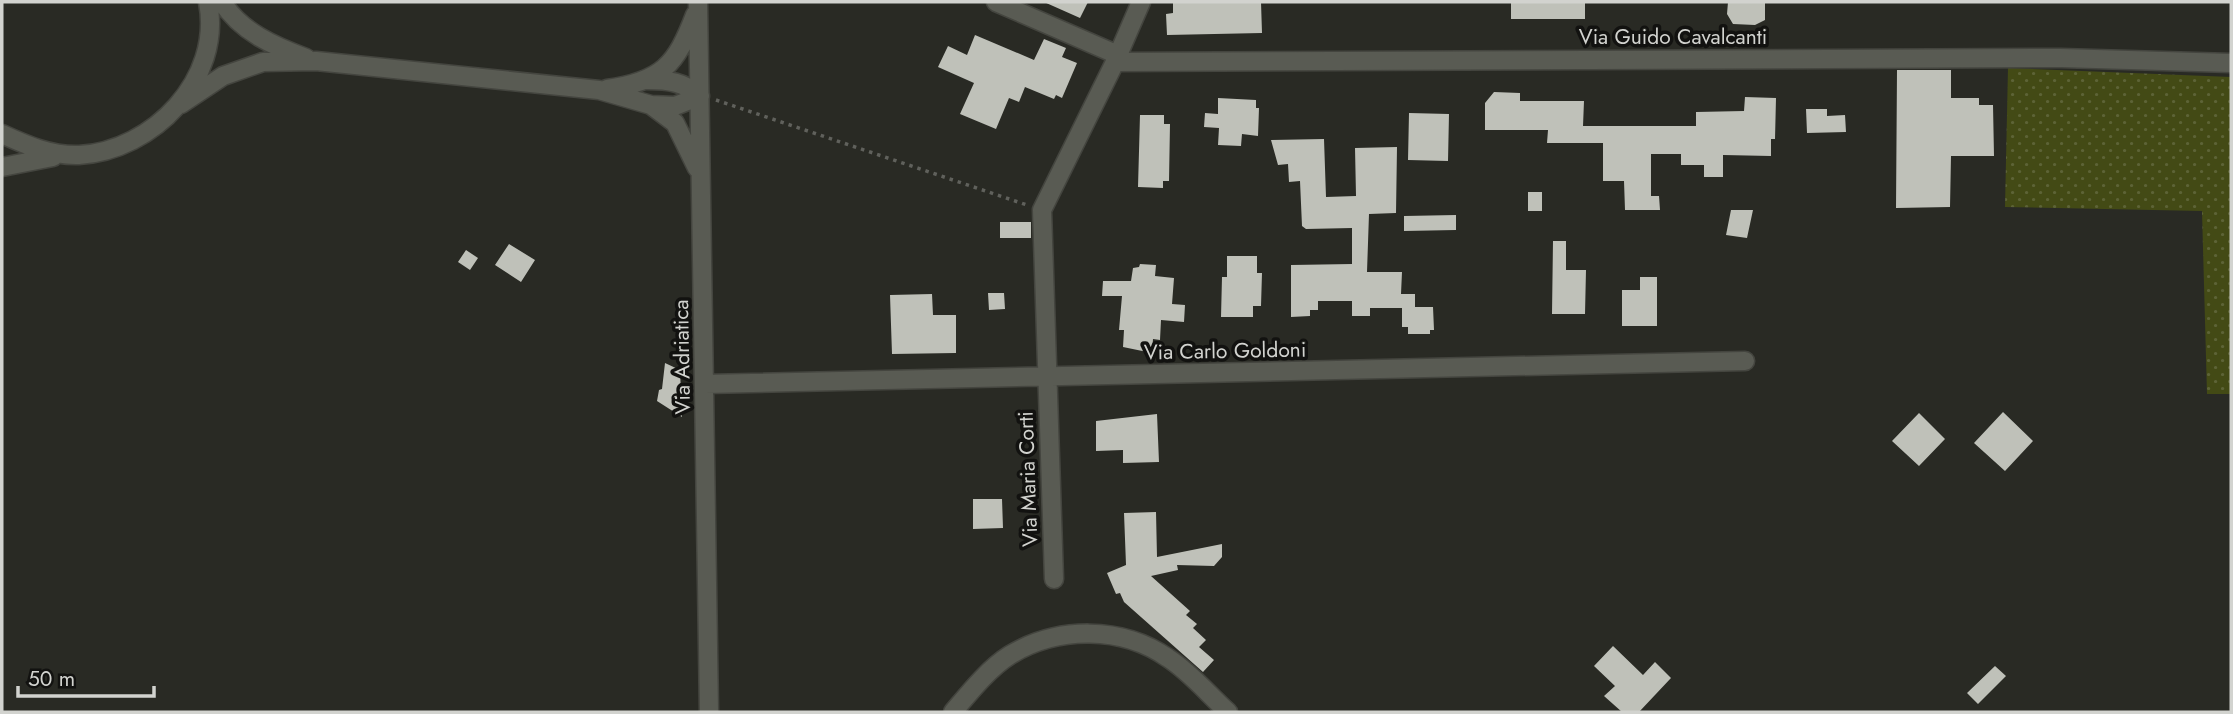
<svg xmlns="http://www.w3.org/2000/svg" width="2233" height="714" font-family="Jost,sans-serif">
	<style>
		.grass { fill: url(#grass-dots) }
		.building { fill: #bfc1b9 }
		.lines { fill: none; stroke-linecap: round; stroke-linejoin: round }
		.minor-casing { stroke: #44453f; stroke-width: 21 }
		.path { stroke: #60615c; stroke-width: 3.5; stroke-dasharray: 3.5 5; stroke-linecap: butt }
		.minor { stroke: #595b53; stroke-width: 18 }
		.labels { text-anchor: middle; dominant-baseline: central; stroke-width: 7; stroke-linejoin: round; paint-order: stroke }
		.street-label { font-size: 21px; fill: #d2d3cf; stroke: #121210 }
	</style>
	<defs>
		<pattern id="grass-dots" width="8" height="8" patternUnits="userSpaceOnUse" patternTransform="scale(1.75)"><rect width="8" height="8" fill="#434a15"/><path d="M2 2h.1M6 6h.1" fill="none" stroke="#5d6336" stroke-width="1.8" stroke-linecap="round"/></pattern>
	</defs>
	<rect width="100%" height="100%" fill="#292a24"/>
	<path class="grass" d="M2008,68L2231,77V394H2207L2202,211L2005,207Z"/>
	<path class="building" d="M1044,2H1088L1080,18Z
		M1173,2H1261L1262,33L1167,35L1166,14L1173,13Z
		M1511,2H1585V19H1511Z
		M1728,2H1765V20L1755,25L1733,24L1727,14Z
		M975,35L1034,60L1044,39L1066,48L1062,57L1077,63L1062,98L1056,95L1054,99L1025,87L1019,102L1009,98L996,129L960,114L974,83L938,67L948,46L967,55Z
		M1897,70H1951V98H1979V105H1993L1994,156H1951L1950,207L1896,208Z
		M1494,92L1520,93V101H1584L1583,126H1696V112L1744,111L1745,97L1776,98L1775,139H1771V156L1723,155V177H1704V165H1681V154H1651V196H1659L1660,210H1625L1624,181H1603V143H1547L1548,130H1485V103Z
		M1218,98L1256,100V108H1259L1258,136L1242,134L1241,146L1218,145L1219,128L1204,127L1205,113L1218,114Z
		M1806,109H1827V116L1845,115L1846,132L1807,133Z
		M1409,113L1449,114L1448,161L1408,160Z
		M1140,115H1164V124H1170L1169,181H1163V188L1138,187Z
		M1324,139L1326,197L1356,196L1355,148L1397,147L1396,213L1369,214L1367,272H1402L1401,294H1415V307H1433L1434,330H1430V334H1408V327H1402V308H1370V316H1352V301H1318V310H1310V316L1291,317V265L1352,264V228L1306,229L1302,226L1300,181L1289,182L1288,164L1278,165L1271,140Z
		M1528,192H1542V211H1528Z
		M1731,210H1753L1747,238L1726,235Z
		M1456,215V230L1404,231V216Z
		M1000,222H1031V238H1000Z
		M1553,241H1566V270H1586L1585,314H1552Z
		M509,244L535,260L521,282L495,265Z
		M466,250L478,258L470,270L458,262Z
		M1227,256H1257V273H1262L1261,306H1253V317H1221L1222,277H1227Z
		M1140,264L1156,265L1155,276L1174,278L1172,304L1185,305L1184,322L1161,320L1160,340L1153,339L1152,353L1123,347L1124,330H1119L1122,296H1102L1103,281H1131L1133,268L1139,267Z
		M1640,277H1657V326H1622V290H1640Z
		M988,293H1004L1005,309L989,310Z
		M932,294L933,315H956V353L892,354L890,295Z
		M665,363L680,370L682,417L657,401L659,390L662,389Z
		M2003,412L2033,441L2005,471L1974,443Z
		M1919,413L1945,439L1919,466L1892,441Z
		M1157,414L1159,462L1123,463V450L1096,451V421Z
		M973,499H1002L1003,528L973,529Z
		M1156,512L1157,557L1222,544V557L1214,566L1177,565L1178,570L1151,576L1190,611L1186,615L1197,624L1193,628L1206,640L1199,647L1214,660L1203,672L1124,602L1120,593L1116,594L1107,573L1126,565L1124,513Z
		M1613,646L1643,675L1655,662L1671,678L1639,712H1622L1604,696L1615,686L1594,666Z
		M1995,666L2006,676L1978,704L1967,693Z"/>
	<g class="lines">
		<g class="minor-casing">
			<path id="minor" d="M222,2C241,32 274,46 306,58
				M698,2L709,712
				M996,2L1118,55
				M1115,62L2061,58L2231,63
				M647,80C669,80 684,82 700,96
				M607,89C662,81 676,65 695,15
				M181,104L223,76L263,62L316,61L599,90L651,105L675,106L700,96
				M651,105L675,123L697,168
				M2,134C26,145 51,156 79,155C153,151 223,79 208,2
				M2,167L53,157
				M705,384L1745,361
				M1054,579L1042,210L1115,62L1141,2
				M953,712C969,693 989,668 1010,655C1058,626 1122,626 1168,658C1190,672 1209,695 1228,712"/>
		</g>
		<path class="path" d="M716,100L1027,205"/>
		<use href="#minor" class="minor"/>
	</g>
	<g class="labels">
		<g class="street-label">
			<text x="1673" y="37">Via Guido Cavalcanti</text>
			<text transform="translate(1225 351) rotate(-1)">Via Carlo Goldoni</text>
			<text transform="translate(682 357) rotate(-91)">Via Adriatica</text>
			<text transform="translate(1028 479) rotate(-92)">Via Maria Corti</text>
		</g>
	</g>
	<rect width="2233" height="714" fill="none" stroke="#d2d3cf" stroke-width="7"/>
	<path d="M18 686v10h136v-10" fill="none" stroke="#d2d3cf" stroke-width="3.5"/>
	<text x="28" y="686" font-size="21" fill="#d2d3cf" stroke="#121210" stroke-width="5" paint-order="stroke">50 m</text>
</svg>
